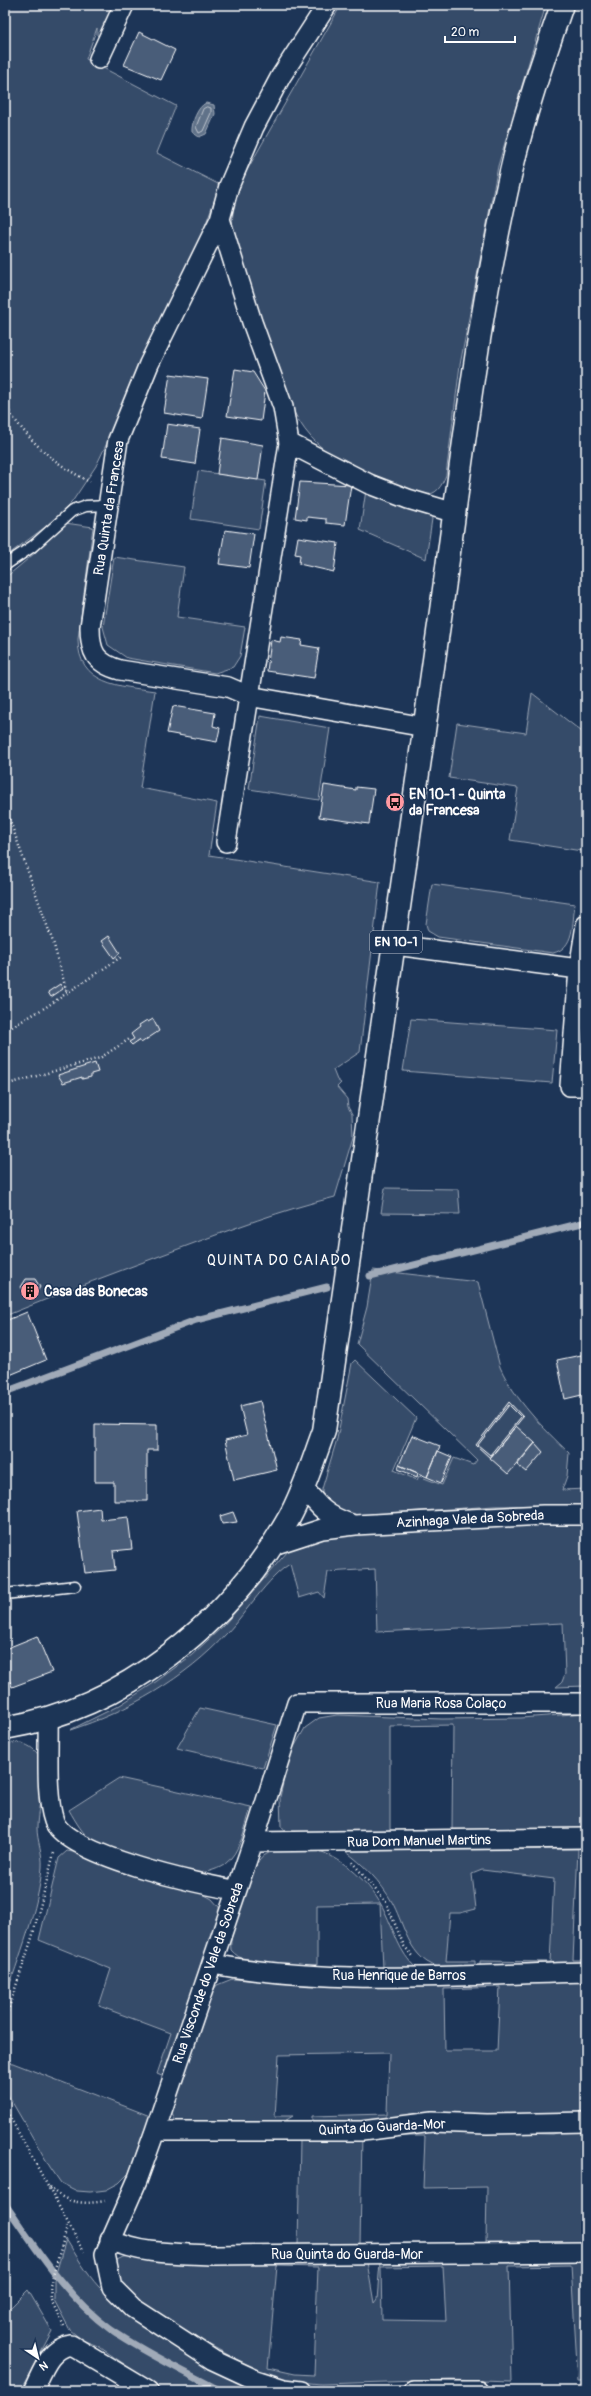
<svg xmlns="http://www.w3.org/2000/svg" width="591" height="2396" font-family="Pangolin,sans-serif">
	<style>
		.green { fill: #364b69; stroke: #9aa5b4; fill-rule: evenodd }
		.water { fill: #617289; stroke: #a0aab8 }
		.lines { fill: none; stroke-linecap: round; stroke-linejoin: round }
		.shore { stroke: #c0c7d0; stroke-width: 1 }
		.stream { stroke: #a0aab8; stroke-width: 7 }
		.building { fill: #4a5d79; stroke: #fff; fill-rule: evenodd }
		.lane-casing { stroke: #fff; stroke-width: 13 }
		.street-casing { stroke: #fff; stroke-width: 22 }
		.primary-casing { stroke: #fff; stroke-width: 25 }
		.path { stroke: #fff; stroke-width: 2.5; stroke-dasharray: 1 3; stroke-linecap: butt }
		.lane { stroke: #1d3557; stroke-width: 10 }
		.street { stroke: #1d3557; stroke-width: 19 }
		.primary { stroke: #1d3557; stroke-width: 22 }
		.labels { text-anchor: middle; dominant-baseline: central; stroke-width: 3; stroke-linejoin: round; paint-order: stroke }
		.shield { fill: #1d3557; stroke: #bbc2cd; stroke-width: 1 }
		.shield-label { font-size: 13px; font-weight: bold; fill: #fff }
		.street-label { font-size: 14px; fill: #fff; stroke: #1d3557 }
		.poi-label { font-size: 14px; font-weight: bold; fill: #fff; stroke: #1d3557; text-anchor: start }
		.neighbourhood-label { font-size: 15px; letter-spacing: 1px; fill: #fff; stroke: #1d3557 }
	</style>
	<rect width="100%" height="100%" fill="#1d3557"/>
	<filter id="ink" filterUnits="userSpaceOnUse"><feTurbulence type="fractalNoise" baseFrequency=".025" numOctaves="2"/><feDisplacementMap in="SourceGraphic" scale="8" xChannelSelector="R" yChannelSelector="G"/><feConvolveMatrix kernelMatrix="1 2 1 2 8 2 1 2 1" color-interpolation-filters="sRGB"/></filter>
	<g filter="url(#ink)">
		<path class="green" d="M5,5H115L100,38L97,35V28L86,59L176,106L157,153L220,185L187,275L96,466L72,502L52,522L5,557Z
			M341,5H546L498,166L460,365L446,475C441,487 437,495 423,495C372,476 320,464 294,412L235,245C229,215 234,199 246,172Z
			M198,471L266,481L259,529L191,519Z
			M366,490L430,514L432,519L426,559L360,530Z
			M65,523L93,527L78,639C78,685 120,686 155,691L140,788L217,803L209,855L380,882L360,1052L333,1070L337,1080L341,1083L337,1087L347,1099L348,1107L352,1114L353,1137L335,1197C282,1210 232,1229 181,1248C122,1270 63,1292 5,1316V578L35,553Z
			M114,557L184,567L177,617L245,627L240,656L233,667L215,673L127,658L108,645L103,627Z
			M532,693L586,735V825L582,851L510,840L518,788L449,778L457,723L526,733Z
			M260,716L330,728L319,800L249,789Z
			M432,884L575,904C572,923 575,948 553,953L438,937L428,931L426,924Z
			M411,1019L557,1030L552,1083L403,1071Z
			M385,1188L458,1189L460,1214L381,1213Z
			M373,1270L478,1282L500,1367C515,1400 543,1428 569,1453L567,1476L562,1490L586,1489V1505L494,1506L346,1516L322,1497V1489L337,1439L352,1363L355,1360L416,1418L394,1470L417,1480L419,1476L442,1485L454,1458L473,1465L477,1460L357,1344L367,1307Z
			M586,1522V1686L556,1687L562,1682L565,1674L563,1623L377,1632L375,1569L328,1572L324,1598L319,1592L299,1598L290,1564C269,1576 245,1614 227,1633C186,1678 127,1712 70,1730L120,1705L157,1681L192,1655L223,1626L288,1551L304,1542L323,1536Z
			M200,1708L277,1725L263,1768L177,1748Z
			M586,1713V1830L452,1831L453,1725L390,1726V1832L288,1833L281,1827L280,1797L289,1756L305,1728L319,1718L337,1715L442,1719L521,1718Z
			M17,1742C60,1751 37,1797 37,1828C37,1841 43,1853 42,1867C39,1908 18,1959 5,1999V1745Z
			M119,1778L251,1807C245,1827 241,1852 224,1865C216,1870 205,1873 195,1873C179,1872 105,1850 93,1842C82,1833 76,1822 69,1810Z
			M313,1849C343,1857 372,1884 385,1912C395,1933 399,1952 416,1968H383L380,1904L317,1905V1966C293,1965 247,1970 231,1950C228,1932 250,1864 265,1855C279,1846 298,1849 313,1849Z
			M578,1849L573,1960H586V1967L480,1969V1961L550,1962L554,1879L482,1870L472,1874L476,1909L460,1913H450L446,1961H475V1969C460,1969 441,1971 427,1962C407,1948 403,1922 392,1902C381,1882 363,1864 345,1851Z
			M67,1851L79,1853L103,1864L152,1881L201,1893L212,1899L219,1907L220,1916L164,2077L157,2074L171,2033L99,2006L111,1969L39,1940L59,1858Z
			M586,1978V2117L312,2122V2116L387,2114L389,2053L279,2055L275,2116H293L278,2125L181,2124L175,2120L170,2110L212,1992L217,1985L232,1979L284,1982ZM500,1987L497,2051H445L444,1989Z
			M5,2060L150,2116L129,2173L119,2183L106,2190L90,2192L77,2191L61,2183L50,2167L5,2090Z
			M586,2125V2248L422,2245L486,2243L487,2187L423,2188L425,2136H394L409,2130L552,2134Z
			M362,2134L360,2245H298L300,2140Z
			M66,2239C76,2255 86,2273 99,2287C136,2325 208,2372 257,2391H163L98,2346L82,2340L70,2330L54,2300V2280Z
			M131,2256L367,2262L374,2303L377,2299L380,2262L586,2258V2381H578L571,2265L509,2266L512,2382L451,2380L321,2384L287,2381L262,2373L180,2329L144,2304L122,2286L117,2277L115,2261L123,2257ZM277,2266L318,2267L314,2375L295,2374L268,2368ZM443,2266L446,2321L382,2320L381,2267Z
			M28,2290L52,2331L20,2391H5V2313Z"/>
		<path class="water" d="M206,103L214,105L215,114L206,134L199,137L192,132C191,123 198,106 206,103Z"/>
		<g class="lines">
			<path class="shore" d="M207,107L211,108V113L203,131L199,133L196,127L203,109Z"/>
			<path class="stream" d="M370,1276L586,1222
				M5,1392L196,1320L327,1287
				M5,2204C35,2247 66,2297 110,2329C143,2352 185,2372 221,2391"/>
		</g>
		<path class="building" d="M139,32L175,50L161,80L124,65Z
			M235,369L253,372L265,391L261,421L227,416Z
			M170,374L208,379L202,419L164,413Z
			M167,424L200,429L195,464L162,459Z
			M222,438L263,445L258,480L217,474Z
			M300,482L351,485L345,525L326,523V519L307,517V520L295,518Z
			M225,530L254,534L249,568L219,564Z
			M298,537L338,543L334,572L299,564L300,555L295,554Z
			M281,637L302,640L301,645L319,648L314,678L267,671L271,640L280,642Z
			M173,706L215,713L213,726L220,728L217,742L167,733Z
			M324,785L356,790V787L374,789L369,824L319,817Z
			M109,936L120,953L114,958L102,941Z
			M60,984L63,989L51,997L48,992Z
			M153,1019L159,1031L141,1043L139,1040L132,1045L129,1042L134,1039L131,1034L140,1027L139,1025L147,1020L148,1022Z
			M95,1063L98,1072L91,1074V1077L82,1079V1077L63,1083L58,1075Z
			M26,1279H35L40,1287L35,1295H26L21,1287Z
			M27,1312L46,1360L5,1377V1321Z
			M586,1354V1394L565,1399L557,1360Z
			M260,1401L277,1470L234,1480L225,1440L247,1435L240,1406Z
			M509,1402L523,1417L490,1458L476,1445ZM509,1405L521,1417L490,1455L478,1445Z
			M95,1424L157,1425V1450H147V1501H114V1482H95Z
			M516,1426L535,1443L508,1474L490,1458Z
			M412,1435L440,1446L427,1477L399,1465Z
			M535,1443L543,1452L526,1472L517,1465Z
			M438,1451L452,1457L441,1483L427,1477Z
			M399,1465L418,1473L417,1477L398,1469Z
			M100,1508L101,1520L128,1517L132,1549L113,1551L115,1570L85,1573L77,1511Z
			M233,1512L237,1522L222,1524L220,1516Z
			M37,1636L52,1672L12,1687L5,1668V1649Z"/>
		<g class="lines">
			<g class="lane-casing">
				<path id="lane" d="M5,565L33,546L72,511L86,506L108,505
					M5,1594L75,1586"/>
			</g>
			<g class="street-casing">
				<path id="street" d="M99,59L124,5
					M220,219L149,364L118,440L90,627C90,652 95,663 120,670L228,687L249,696L425,727
					M289,443L369,484L408,499L455,513
					M226,842L289,443L283,407L252,322L220,219L229,186L254,127L281,76L327,5
					M586,925L579,969L570,1086H586
					M395,945L579,969
					M303,1487C319,1507 326,1516 351,1524
					M273,1545L322,1529L355,1525L543,1515H586
					M48,1717C49,1746 45,1795 54,1821C66,1855 201,1885 236,1890
					M253,1842L586,1838
					M212,1964C331,1986 464,1975 586,1972
					M155,2131H362L432,2122L487,2124L586,2122
					M110,2240C143,2255 178,2253 214,2255L586,2252
					M33,2391C42,2373 49,2348 71,2345L148,2391
					M301,2391L284,2389L256,2380L213,2360L133,2308L112,2287L105,2254L137,2181L155,2131L253,1842L297,1703H586
					M414,2391H479"/>
			</g>
			<g class="primary-casing">
				<path id="primary" d="M5,1728C124,1708 230,1622 289,1518C304,1491 313,1460 324,1431C363,1165 400,898 438,632C460,479 476,323 511,172C524,115 543,60 562,5"/>
			</g>
			<path class="path" d="M5,405C26,439 54,464 90,482
				M8,815L54,945L67,993
				M5,1031L46,1007L121,957
				M5,1085L100,1058L131,1038
				M352,1862L386,1902L404,1946L413,1956
				M5,2019L32,1938L54,1853
				M5,2108L84,2252
				M49,2187C66,2203 82,2205 105,2201
				M64,2326L51,2300L50,2286L68,2224"/>
			<use href="#lane" class="lane"/>
			<use href="#street" class="street"/>
			<use href="#primary" class="primary"/>
		</g>
	</g>
	<defs>
		<g id="bus-disc" transform="scale(1)"><circle r="9.5" fill="#ff9aa2" stroke="#1d3557"/><path d="M-5-6H5V4H4V6H2V4H-2V6H-4V4H-5ZM-3.5-4V0h7V-4ZM-3.5 1.2v1.5H-2V1.2ZM2 1.2v1.5H3.5V1.2Z" fill="#111"/></g>
		<g id="building-disc" transform="scale(1)"><circle r="9.5" fill="#ff9aa2" stroke="#1d3557"/><path d="M-4-6H4V6H1V3H-1V6H-4ZM-2.5-4.3h1.7v1.8h-1.7ZM.8-4.3h1.7v1.8H.8ZM-2.5-1h1.7V.8h-1.7ZM.8-1h1.7V.8H.8Z" fill="#111"/></g>
	</defs>
	<g fill-rule="evenodd">
		<use href="#bus-disc" x="395" y="802"/>
		<use href="#building-disc" x="30" y="1291"/>
	</g>
	<g class="labels">
		<rect class="shield" x="370" y="931" width="52" height="22" rx="3"/>
		<g class="shield-label">
			<text x="396" y="942">EN 10-1</text>
		</g>
		<g class="street-label">
			<text transform="translate(109 508) rotate(-81)">Rua Quinta da Francesa</text>
			<text transform="translate(470 1519) rotate(-3)">Azinhaga Vale da Sobreda</text>
			<text x="441" y="1703">Rua Maria Rosa Colaço</text>
			<text transform="translate(419 1841) rotate(-1)">Rua Dom Manuel Martins</text>
			<text transform="translate(208 1973) rotate(-71)">Rua Visconde do Vale da Sobreda</text>
			<text x="399" y="1975">Rua Henrique de Barros</text>
			<text transform="translate(382 2127) rotate(-3)">Quinta do Guarda-Mor</text>
			<text x="347" y="2254">Rua Quinta do Guarda-Mor</text>
		</g>
		<g class="poi-label">
			<text x="409" y="794">EN 10-1 - Quinta<tspan x="409" dy="16">da Francesa</tspan></text>
			<text x="44" y="1291">Casa das Bonecas</text>
		</g>
		<g class="neighbourhood-label">
			<text x="279" y="1260">QUINTA DO CAIADO</text>
		</g>
	</g>
	<rect width="591" height="2396" fill="none" stroke="#1d3557" stroke-width="20"/>
	<rect x="10" y="10" width="571" height="2376" fill="none" stroke="#fff" stroke-width="1.5" filter="url(#ink)"/>
	<g transform="translate(38 2358) rotate(145)" stroke="#1d3557" stroke-width="3" paint-order="stroke">
	<path d="M0-3L7 15L0 10L-7 15Z" fill="#ffffff"/>
	<text y="-6" font-size="11" font-weight="bold" text-anchor="middle" fill="#ffffff">N</text>
	</g>
	<path d="M445 36v6h70v-6" fill="none" stroke="#ffffff" stroke-width="2"/>
	<text x="451" y="36" font-size="12" fill="#ffffff" stroke="#1d3557" stroke-width="3" paint-order="stroke">20 m</text>
</svg>
